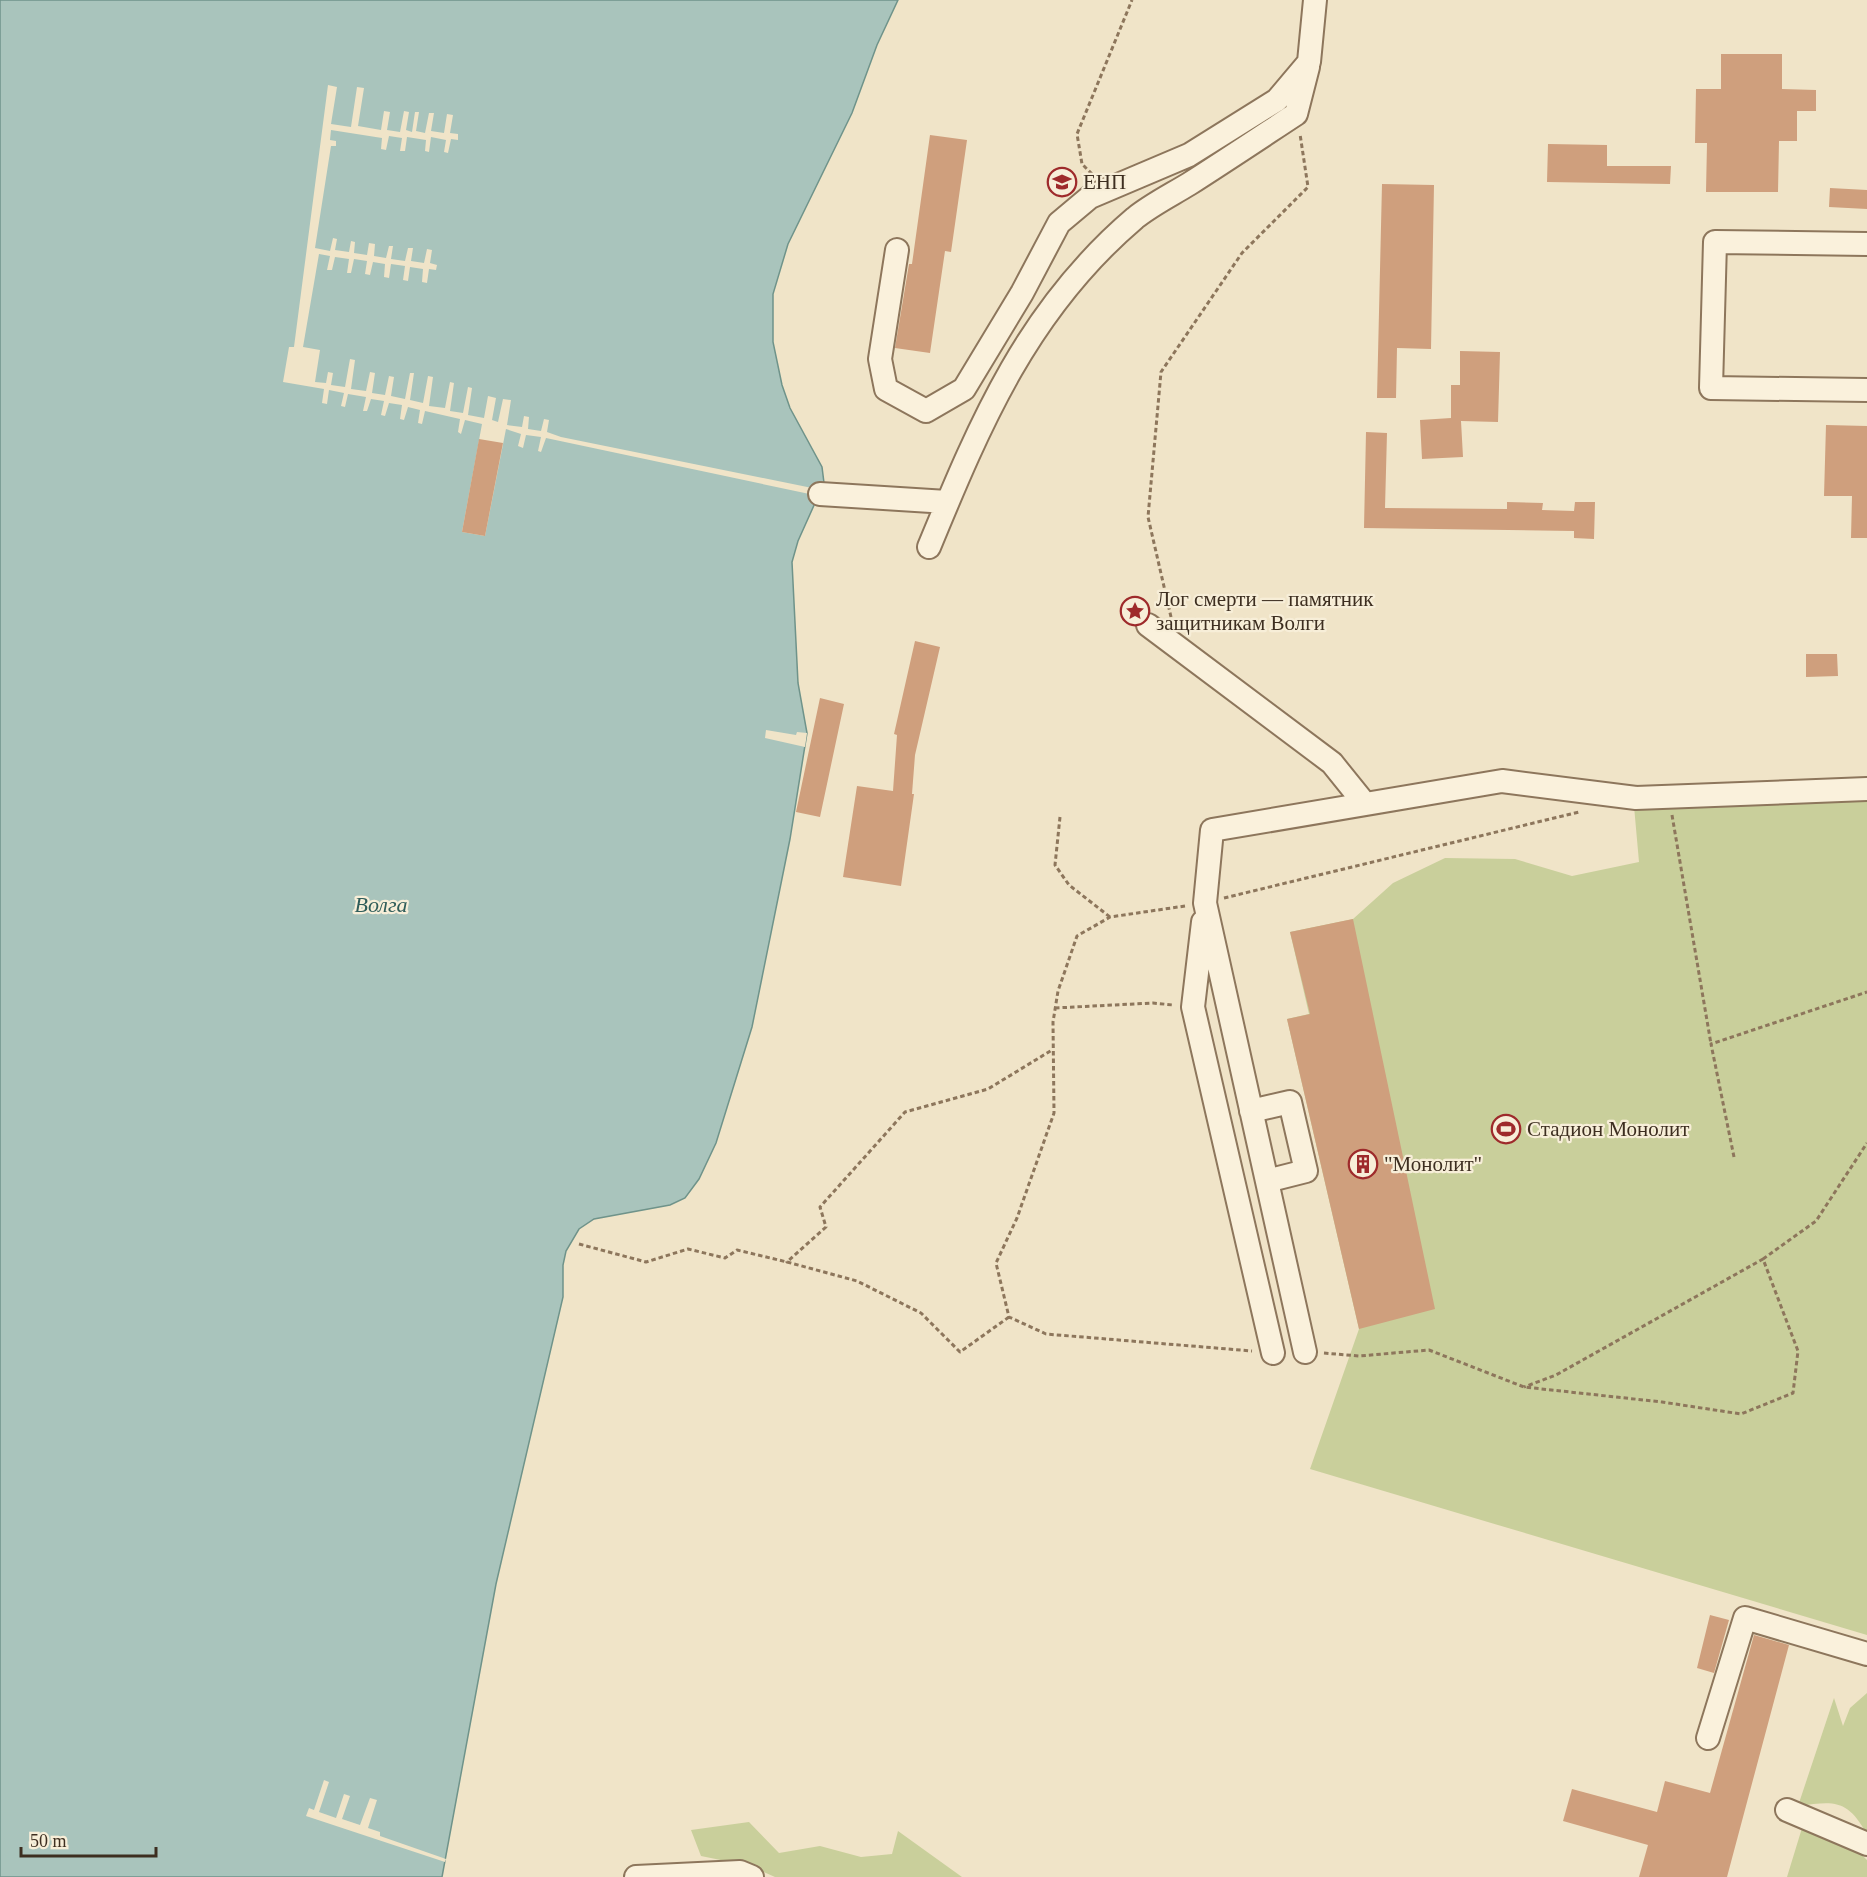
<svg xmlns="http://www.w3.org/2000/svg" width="1867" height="1877" font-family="Georgia,serif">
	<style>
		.green { fill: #c9cf9b }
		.water { fill: #a9c4bc; stroke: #6f938a; stroke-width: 1.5 }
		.pier { fill: #f0e4c8 }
		.building { fill: #cf9f7d }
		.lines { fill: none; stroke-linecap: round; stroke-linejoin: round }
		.minor-casing { stroke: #8d765c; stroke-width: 26 }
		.path { stroke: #8d765c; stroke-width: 3; stroke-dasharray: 4.5 3; stroke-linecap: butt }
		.minor { stroke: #faf1dc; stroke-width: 22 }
		.labels { text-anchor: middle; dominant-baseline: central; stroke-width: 4.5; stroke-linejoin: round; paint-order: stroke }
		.poi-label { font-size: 21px; fill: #3d2e20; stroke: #f7eed8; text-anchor: start }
		.water-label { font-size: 22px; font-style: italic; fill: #2f5d5a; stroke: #f7eed8 }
	</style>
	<rect width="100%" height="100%" fill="#f0e4c8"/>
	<path class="green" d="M1867,797V1635L1310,1469L1359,1329L1287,1019L1309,1014L1290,932L1353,919L1393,883L1445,858L1515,859L1572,876L1639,862L1634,806Z
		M1867,1693V1834C1847,1799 1835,1801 1798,1806L1834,1698L1843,1726L1850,1708Z
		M749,1822L779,1853L820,1846L861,1857L892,1854L898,1831L962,1877H775L750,1866L701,1856L691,1830Z
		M1802,1828L1837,1831L1867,1860V1877H1787Z"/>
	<path class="water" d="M0,0H898L877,45L852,113L788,244L773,294V342L782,385L790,408L822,467L824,483L798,541L792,562L798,683L807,733L790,839L752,1027L716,1143L699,1179L685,1198L670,1205L594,1219L579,1229L566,1251L563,1265V1297L496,1584L442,1877H0Z"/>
	<path class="pier" d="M328,85L337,87L331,124L351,127L357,87L364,88L358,126L381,130L384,111L390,112L387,130L400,132L404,111L409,112L406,130L412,132L415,112H419L416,131L425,133L429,113H434L431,131L444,133L447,114L453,115L450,133L458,134V140L451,139L448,153L444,152L446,140L431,137L429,152L425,151L426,140L407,137L405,151H400L402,138L389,136L386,150L381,149L382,138L331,130L330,140L336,141V146H331L315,248L330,251L333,238L337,239L335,250L349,252L351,241L355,242L354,253L367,255L369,243L375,244L374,256L386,258L389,246H393L391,259L405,261L408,248H413L411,261L424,263L427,249L432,250L430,263L437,265L436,270L429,269L427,283L422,282L423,269L410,267L408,281L403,280L405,266L391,264L389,278L384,277L385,264L373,262L370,275L365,274L367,261L354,259L351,273H347L349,259L335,257L332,270H327L330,256L319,254L303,347L320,350L315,382L326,383L328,372L333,373L331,385L345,387L350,359L355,360L351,389L366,391L370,372L375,373L372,393L385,395L389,376L394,377L391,396L405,399L410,373H414L410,400L423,403L428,376L433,377L429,406L445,408L450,382L454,383L450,411L463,413L468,387L472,388L468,415L484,418L488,396L496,398L492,420L498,422L503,399L511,400L507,425L522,427L524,416L529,417L528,429L541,431L544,419L549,420L547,432L561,437L822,490L819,496L546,438L541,452L538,451L541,437L526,435L523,448L518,446L521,434L506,429L485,536L462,532L482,424L465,420L461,434L458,432L460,419L425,411L422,424L418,423L420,410L408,407L404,420L400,419L402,405L389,403L385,416L381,415L384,401L371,399L367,411H363L366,397L348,394L345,407L341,406L344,393L329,390L327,404L322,403L324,389L283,382L289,347H294Z
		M766,730L796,735L797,732L807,733L805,747L765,738Z
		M324,1780L329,1782L319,1812L336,1818L344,1794L350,1796L342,1819L360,1825L370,1798L377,1800L368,1828L380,1832V1836L446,1859L445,1862L306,1816L309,1808L314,1810Z"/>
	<path class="building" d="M1721,54H1782V89L1816,90V111H1797V141H1779L1778,192H1706L1707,143H1695L1696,89H1721Z
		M930,135L967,140L951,252L945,251L930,353L895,348L909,264H912Z
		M1548,144L1607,145V166H1671L1670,184L1547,182Z
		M1382,184L1434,185L1431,349L1397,348L1396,398H1377Z
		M1830,188L1867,190V209L1829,207Z
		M1460,351L1500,352L1498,422L1461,421L1463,457L1422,459L1420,420L1451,418V385H1460Z
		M1826,425L1867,426V538H1851L1852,496H1824Z
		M1366,432L1387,433L1385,508L1507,509V502L1543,503L1542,510L1574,511L1575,502H1595L1594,539L1574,538V531L1364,528Z
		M479,439L503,443L485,536L462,532Z
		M915,641L940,647L915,755L912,794H914L901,886L843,877L857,786L893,791L897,735L894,734Z
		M1806,654H1837L1838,676L1806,677Z
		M820,698L844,704L820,817L796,812Z
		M1353,919L1435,1309L1359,1329L1287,1019L1310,1014L1290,932Z
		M1710,1615L1729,1620L1714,1673L1697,1668Z
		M1754,1635L1789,1645L1727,1877H1639L1648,1845L1563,1821L1572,1789L1657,1812L1665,1781L1710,1793Z"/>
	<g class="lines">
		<g class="minor-casing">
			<path id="minor" d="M1867,244L1715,242L1711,388L1867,390
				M897,250L880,359L886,389L926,411L964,389L1022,293L1059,223L1090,197L1189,155L1277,100L1309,62L1315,0
				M820,494L947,502
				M929,547C981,421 1028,309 1135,218C1151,205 1171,195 1189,184C1225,161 1261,137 1296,114L1308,67
				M1148,625L1332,763L1365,804
				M1203,922L1193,1007L1273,1353
				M1251,1111L1290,1102L1306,1171L1267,1181
				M1305,1352L1205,903L1212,830L1502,781L1636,798L1867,789
				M1708,1738L1745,1618L1867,1654
				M1787,1810L1867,1844
				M636,1877L740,1872L752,1877"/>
		</g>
		<path class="path" d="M1092,174L1082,164L1077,134L1132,0
			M1171,617L1148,517L1161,372L1242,253L1308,187L1300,134
			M1672,815L1711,1044
			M1060,817L1055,865L1069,885L1110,917
			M1224,898L1579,812
			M1185,906L1110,917L1077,936L1058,991L1053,1022L1054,1113L1017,1218L996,1263L1009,1317L1046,1334L1252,1351
			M1055,1008L1153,1003L1173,1005
			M1734,1157L1711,1044L1867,992
			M579,1244L646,1262L688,1249L725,1258L737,1250L787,1262
			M1763,1259L1816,1221L1867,1143
			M1009,1317L960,1352L921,1313L857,1281L787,1262L826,1227L820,1207L905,1112L988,1089L1052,1050
			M1324,1353L1359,1356L1429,1350L1524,1387L1662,1402L1741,1414L1793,1393L1798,1351L1763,1259L1556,1375L1524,1387"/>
		<use href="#minor" class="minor"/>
	</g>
	<defs>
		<g id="school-ring" transform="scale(1.5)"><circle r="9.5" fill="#f7eed8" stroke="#9e2a2b" stroke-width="1.5"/><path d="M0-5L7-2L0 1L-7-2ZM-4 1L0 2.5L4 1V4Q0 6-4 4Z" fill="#9e2a2b"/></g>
		<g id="sight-ring" transform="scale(1.5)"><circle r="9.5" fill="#f7eed8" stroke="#9e2a2b" stroke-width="1.5"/><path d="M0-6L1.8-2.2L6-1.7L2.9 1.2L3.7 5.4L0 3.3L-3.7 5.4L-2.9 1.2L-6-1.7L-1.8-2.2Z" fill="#9e2a2b"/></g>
		<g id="stadium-ring" transform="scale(1.5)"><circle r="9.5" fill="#f7eed8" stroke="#9e2a2b" stroke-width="1.5"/><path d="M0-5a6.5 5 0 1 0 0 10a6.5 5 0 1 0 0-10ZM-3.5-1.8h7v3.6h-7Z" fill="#9e2a2b"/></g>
		<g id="building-ring" transform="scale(1.5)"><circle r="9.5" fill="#f7eed8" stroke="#9e2a2b" stroke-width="1.5"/><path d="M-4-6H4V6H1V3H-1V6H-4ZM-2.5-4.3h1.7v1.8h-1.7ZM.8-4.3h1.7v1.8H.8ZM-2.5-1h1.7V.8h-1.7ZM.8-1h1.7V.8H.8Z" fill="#9e2a2b"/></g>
	</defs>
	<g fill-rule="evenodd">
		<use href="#school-ring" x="1062" y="182"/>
		<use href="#sight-ring" x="1135" y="611"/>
		<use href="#stadium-ring" x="1506" y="1129"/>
		<use href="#building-ring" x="1363" y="1164"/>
	</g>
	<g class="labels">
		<g class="poi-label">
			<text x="1083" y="182">ЕНП</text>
			<text x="1156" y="599">Лог смерти — памятник<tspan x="1156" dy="24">защитникам Волги</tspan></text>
			<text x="1527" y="1129">Стадион Монолит</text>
			<text x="1384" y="1164">"Монолит"</text>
		</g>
		<g class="water-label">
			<text x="381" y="904">Волга</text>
		</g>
	</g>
	<path d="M21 1847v9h135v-9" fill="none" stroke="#3d2e20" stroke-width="3"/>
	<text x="30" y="1847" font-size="18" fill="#3d2e20" stroke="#f7eed8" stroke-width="4.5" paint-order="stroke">50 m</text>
</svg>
